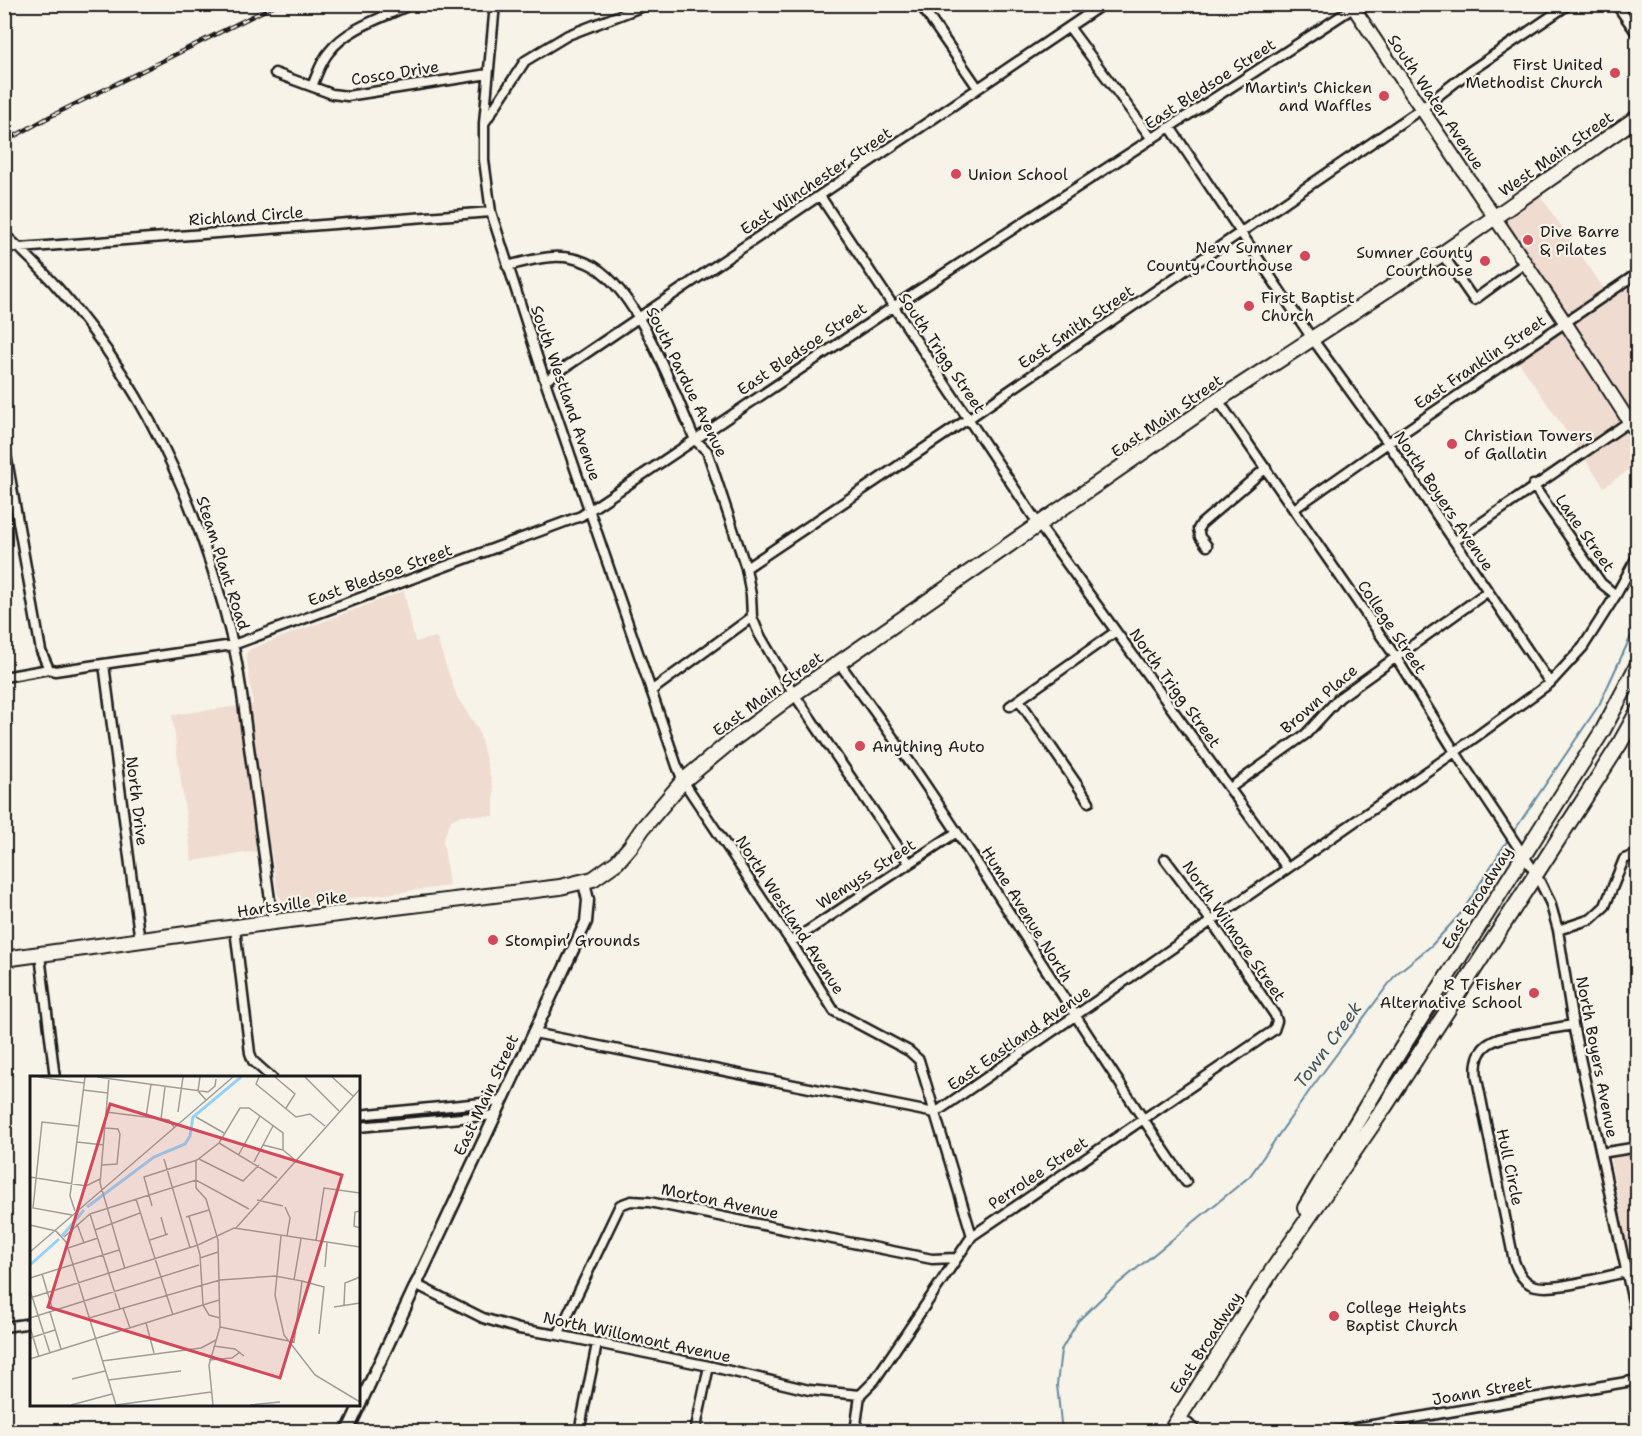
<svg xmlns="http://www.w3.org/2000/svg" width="1642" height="1436" font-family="'Shantell Sans',sans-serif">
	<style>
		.built { fill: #efdbd0 }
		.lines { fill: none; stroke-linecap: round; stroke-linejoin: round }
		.stream { stroke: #65899f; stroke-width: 2 }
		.minor-casing { stroke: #1c1c1c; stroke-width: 13 }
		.tertiary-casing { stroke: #1c1c1c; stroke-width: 15 }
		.secondary-casing { stroke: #1c1c1c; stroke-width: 16 }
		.primary-casing { stroke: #1c1c1c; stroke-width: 18 }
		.minor { stroke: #f7f3e8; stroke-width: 8 }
		.tertiary { stroke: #f7f3e8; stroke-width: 10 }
		.secondary { stroke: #f7f3e8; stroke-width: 12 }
		.primary { stroke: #f7f3e8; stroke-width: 14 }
		.rail-casing { stroke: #1c1c1c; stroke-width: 4.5 }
		.rail { stroke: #f7f3e8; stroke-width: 2; stroke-dasharray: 7; stroke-linecap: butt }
		.poi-dot { fill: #d1495b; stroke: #f7f3e8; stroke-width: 2 }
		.labels { text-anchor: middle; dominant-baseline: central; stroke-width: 4.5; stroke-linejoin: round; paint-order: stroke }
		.poi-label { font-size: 16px; fill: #1c1c1c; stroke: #f7f3e8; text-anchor: start }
		.street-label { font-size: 16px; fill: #1c1c1c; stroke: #f7f3e8 }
		.water-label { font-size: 18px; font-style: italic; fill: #41535d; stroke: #f7f3e8 }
		.inset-river { fill: none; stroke: #96d2f6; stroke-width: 3 }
		.inset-road { fill: none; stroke: #9f9d96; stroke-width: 1.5 }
		.view { fill: #d1495b; fill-opacity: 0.15; stroke: #d1495b; stroke-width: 3 }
		.inset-edge { fill: none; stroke: #1c1c1c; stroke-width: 3 }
	</style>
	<rect width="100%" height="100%" fill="#f7f3e8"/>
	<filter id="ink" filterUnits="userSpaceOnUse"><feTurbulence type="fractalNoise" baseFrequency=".0167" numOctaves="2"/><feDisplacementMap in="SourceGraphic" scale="12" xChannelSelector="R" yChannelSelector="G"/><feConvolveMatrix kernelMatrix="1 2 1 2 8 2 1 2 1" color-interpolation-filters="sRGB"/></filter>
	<g filter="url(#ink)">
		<path class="built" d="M1539,194L1611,299L1637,283V464L1604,487L1518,361L1571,325L1500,220Z
			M404,591L415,642L436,637L457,697L478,729L494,791V816L461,815L451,820L443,840L449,886L298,905H286L278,895L271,849L192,861L172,715L253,704L246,654L250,649Z
			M1637,1148V1292L1609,1153Z"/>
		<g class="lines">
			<path class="stream" d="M1512,834L1599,705L1638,621
				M1062,1432L1057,1385L1061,1350L1078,1321L1108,1292L1250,1176L1310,1090L1396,974L1431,946L1462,912L1509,838"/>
			<g class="minor-casing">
				<path id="minor" d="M495,4L484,123V160L491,212L545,381L677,766L683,781L791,942L834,1011L909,1051L919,1060L972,1236
					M920,4L978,88
					M1616,4L1638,35
					M1069,27L1152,139
					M275,73L332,94L347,96L488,74
					M312,86C317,75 321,61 329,52C348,27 385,17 412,4
					M485,122L525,61L568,35L649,4
					M1170,127L1311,337L1388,443L1550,683
					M820,196L1039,525L1287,868
					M4,234C125,341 196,489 233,644C241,677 244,713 249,747C257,805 265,864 273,922
					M4,245L20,248L491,212
					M1442,254L1474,300L1525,263
					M507,266C534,259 560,251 587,263C636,283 674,393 695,440L707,451L746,568L751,595L752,617L759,634L794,694L909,863
					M545,381L1103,4
					M1218,400L1395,656L1455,752L1536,874L1550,902L1558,930L1573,1025L1638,1325
					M4,443L41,651L49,669L55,671L233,645L581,516L893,307L1353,8
					M1533,485L1601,583L1616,595
					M1294,509L1388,443L1638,273
					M1455,541L1630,421
					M1207,546L1200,537L1198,529L1201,524L1266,468
					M746,568L968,419L1421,109L1466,74L1569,4
					M839,663C964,830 1067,1011 1186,1182
					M104,664L140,942
					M4,677L49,669
					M651,691L752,617
					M1019,700L1089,802
					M1010,706L1115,632
					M1230,788L1306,734L1339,698L1487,592
					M235,929L250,1053L253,1061L272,1078
					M1558,930L1591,919L1605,906L1624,859L1638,854
					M791,942L957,832
					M40,955L55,1078
					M1573,1025C1557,1028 1542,1030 1527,1033C1497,1038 1472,1041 1477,1079L1514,1261C1517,1270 1521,1279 1530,1284C1547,1294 1605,1276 1626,1272
					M534,1033L935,1113L1455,752L1550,683L1583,647L1616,595L1638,555
					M358,1115L502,1101
					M358,1127L496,1115
					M1601,1153L1638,1147
					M415,1284L483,1318L519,1329L558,1335L709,1366L809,1390L860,1395
					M4,1327L32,1323
					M558,1335L620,1205L631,1201L649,1202L932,1259L956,1258
					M860,1395L874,1381L972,1236L1274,1030L1277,1021L1275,1015L1212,922L1165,859
					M1180,1416L1197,1432
					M579,1432L597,1344
					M695,1432L709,1366
					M855,1432L860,1395
					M1331,1432L1638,1380"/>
			</g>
			<g class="tertiary-casing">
				<path id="tertiary" d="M347,1432L586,922L588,900L584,883"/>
			</g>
			<g class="secondary-casing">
				<path id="secondary" d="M1351,4L1565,322L1638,435"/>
			</g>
			<g class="primary-casing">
				<path id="primary" d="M4,959L273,922L560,887L593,879L617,862L630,847L643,828L683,781L731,741L794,694L1218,400L1442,254L1638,117
					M1305,1208L1393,1062L1603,730L1638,664
					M1170,1432L1271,1272L1384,1108L1536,874L1619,745L1638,711"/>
			</g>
			<use href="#minor" class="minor"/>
			<use href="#tertiary" class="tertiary"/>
			<use href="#secondary" class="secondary"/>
			<use href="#primary" class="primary"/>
			<g class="rail-casing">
				<path id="rail" d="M85,4L142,9L226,4
					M4,142L51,116L277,4"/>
			</g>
			<use href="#rail" class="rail"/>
		</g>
	</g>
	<g class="poi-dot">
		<circle cx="1615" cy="73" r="6"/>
		<circle cx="1384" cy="96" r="6"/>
		<circle cx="956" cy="174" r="6"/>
		<circle cx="1528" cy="240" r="6"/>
		<circle cx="1305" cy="256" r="6"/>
		<circle cx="1485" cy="261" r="6"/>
		<circle cx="1249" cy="306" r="6"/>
		<circle cx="1452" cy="444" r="6"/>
		<circle cx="860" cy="746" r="6"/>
		<circle cx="493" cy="940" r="6"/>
		<circle cx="1534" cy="993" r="6"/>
		<circle cx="1334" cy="1316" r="6"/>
	</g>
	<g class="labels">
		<g class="poi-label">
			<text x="1603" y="64" text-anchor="end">First United<tspan x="1603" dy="18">Methodist Church</tspan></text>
			<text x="1372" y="87" text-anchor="end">Martin's Chicken<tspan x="1372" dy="18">and Waffles</tspan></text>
			<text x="968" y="174">Union School</text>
			<text x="1540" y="231">Dive Barre<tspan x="1540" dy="18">&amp; Pilates</tspan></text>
			<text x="1293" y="247" text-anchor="end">New Sumner<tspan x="1293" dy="18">County Courthouse</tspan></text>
			<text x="1473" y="252" text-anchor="end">Sumner County<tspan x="1473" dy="18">Courthouse</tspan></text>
			<text x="1261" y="297">First Baptist<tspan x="1261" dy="18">Church</tspan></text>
			<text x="1464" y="435">Christian Towers<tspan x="1464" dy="18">of Gallatin</tspan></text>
			<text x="872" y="746">Anything Auto</text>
			<text x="505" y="940">Stompin’ Grounds</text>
			<text x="1522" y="984" text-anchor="end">R T Fisher<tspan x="1522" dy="18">Alternative School</tspan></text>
			<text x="1346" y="1307">College Heights<tspan x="1346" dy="18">Baptist Church</tspan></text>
		</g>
		<g class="street-label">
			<text transform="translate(395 73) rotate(-9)">Cosco Drive</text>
			<text transform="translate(1210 84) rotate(-33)">East Bledsoe Street</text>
			<text transform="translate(1436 102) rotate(56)">South Water Avenue</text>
			<text transform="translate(1556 154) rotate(-35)">West Main Street</text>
			<text transform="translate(816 181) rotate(-34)">East Winchester Street</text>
			<text transform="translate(246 216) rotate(-4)">Richland Circle</text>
			<text transform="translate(1076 327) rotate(-34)">East Smith Street</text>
			<text transform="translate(802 349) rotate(-34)">East Bledsoe Street</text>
			<text transform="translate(942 353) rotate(56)">South Trigg Street</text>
			<text transform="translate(1480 362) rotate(-34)">East Franklin Street</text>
			<text transform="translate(687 382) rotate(64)">South Pardue Avenue</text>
			<text transform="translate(566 393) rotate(71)">South Westland Avenue</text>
			<text transform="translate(1167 416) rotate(-35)">East Main Street</text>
			<text transform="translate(1444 501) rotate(56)">North Boyers Avenue</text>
			<text transform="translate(1585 533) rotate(55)">Lane Street</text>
			<text transform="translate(223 563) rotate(72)">Steam Plant Road</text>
			<text transform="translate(380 575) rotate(-20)">East Bledsoe Street</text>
			<text transform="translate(1392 627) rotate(56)">College Street</text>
			<text transform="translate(1175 688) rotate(54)">North Trigg Street</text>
			<text transform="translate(768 694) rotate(-36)">East Main Street</text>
			<text transform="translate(1319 699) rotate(-41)">Brown Place</text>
			<text transform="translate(137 801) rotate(83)">North Drive</text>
			<text transform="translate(866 874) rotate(-33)">Wemyss Street</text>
			<text transform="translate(1477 898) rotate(-58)">East Broadway</text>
			<text transform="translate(292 904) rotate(-8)">Hartsville Pike</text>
			<text transform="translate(1027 914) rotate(58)">Hume Avenue North</text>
			<text transform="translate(790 915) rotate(57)">North Westland Avenue</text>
			<text transform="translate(1234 931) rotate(55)">North Wilmore Street</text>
			<text transform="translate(1019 1038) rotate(-35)">East Eastland Avenue</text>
			<text transform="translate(1597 1057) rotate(79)">North Boyers Avenue</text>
			<text transform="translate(486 1095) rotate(-65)">East Main Street</text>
			<text transform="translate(1510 1167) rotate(78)">Hull Circle</text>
			<text transform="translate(1038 1173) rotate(-34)">Perrolee Street</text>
			<text transform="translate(720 1201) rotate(12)">Morton Avenue</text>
			<text transform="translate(637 1337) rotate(12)">North Willomont Avenue</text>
			<text transform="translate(1206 1343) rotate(-57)">East Broadway</text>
			<text transform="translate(1482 1391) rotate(-10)">Joann Street</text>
		</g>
		<g class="water-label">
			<text transform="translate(1328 1045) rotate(-54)">Town Creek</text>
		</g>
	</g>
	<g transform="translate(30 1076)">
		<rect width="330" height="330" fill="#f7f3e8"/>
		<path class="inset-river" d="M57,131L124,81L155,68L160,60L163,41L211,1M32,160L54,134M0,189L29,163"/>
		<path class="inset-road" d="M8,1L54,7M67,1L178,16L185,10L186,3M170,1L168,15L176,24M229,1L226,8L266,41L280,38L295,50M245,1L265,18L256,32M275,1L309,35M302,1L323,20M79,2L70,107L95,193M53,14L78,17M76,36L139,44L144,51M148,36L153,1M116,41L121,8M166,41L194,57M131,43L135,11M47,66L74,69M189,67L247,102M233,69L253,74M209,78L230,40M134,83L160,172M169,83L213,105L229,89M166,85V112L176,123L188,164L190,251L179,289L183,329M224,86L243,50M72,89L87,88L90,58L88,53L75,52M0,101L56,110L70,103M106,123L143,239M227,124L253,130M122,130L114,101L167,84L189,67L210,32H219L253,57V74L264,83M255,131L260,142L257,160M45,135L40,120L55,1M330,135L325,136L324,150L330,152M60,138L90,233M42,139L3,132L12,46L48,50M159,140L170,179L173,229L179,239L190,242M131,141L136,159M156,141L179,134M47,148L54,167M0,149L26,155M206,152L330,13M65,154L110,137M26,155L36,166L86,329M251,160L245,219L254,259L285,299L330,326M34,161L60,138L166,104L219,133M120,164L138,158M286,165L294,112L330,117M38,172L68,162M0,176L203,1M170,182L188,176M295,191L297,167M12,198L23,235M0,202L89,174M264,204L271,163M272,205L294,211L289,258M0,214L20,277M0,222L168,169L204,152L330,171M314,229L315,207L330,201M304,231L330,227M93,232L100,252M20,236L31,273M0,242L169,189M59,242L190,204L245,200L272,205L264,266L190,251M116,247L124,277M0,251L9,281M0,262L25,254M184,270L205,273L214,280M0,283L189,224M179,284L202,282L210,276M72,285L171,272L186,264M42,303L75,295M78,304L151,295M41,329L82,318M86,329L181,316M220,329L250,326"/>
		<path class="view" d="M80,28L312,99L250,302L18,231Z"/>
		<rect width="330" height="330" class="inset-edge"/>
	</g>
	<rect width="1642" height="1436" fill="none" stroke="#f7f3e8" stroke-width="24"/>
	<rect x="12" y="12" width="1618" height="1412" fill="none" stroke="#1c1c1c" stroke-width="2" filter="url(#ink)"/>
</svg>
